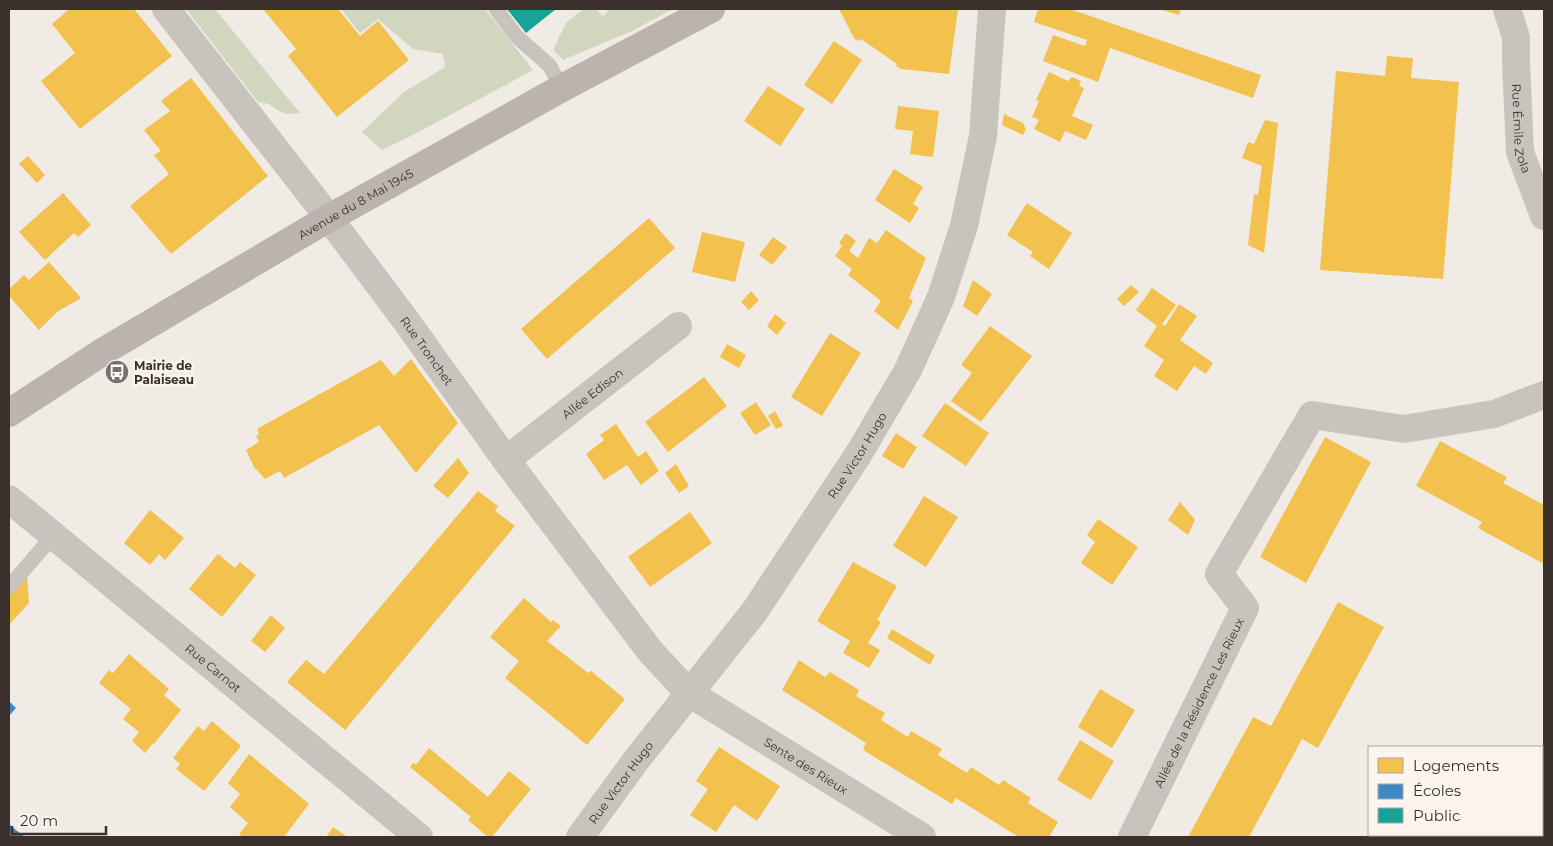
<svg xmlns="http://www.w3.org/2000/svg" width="1553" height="846" font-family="Montserrat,sans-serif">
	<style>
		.green { fill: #d1d6bf }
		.homes { fill: #f2c14e }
		.schools { fill: #3f88c5 }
		.public { fill: #17a398 }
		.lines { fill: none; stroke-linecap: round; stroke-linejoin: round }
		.service { stroke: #c9c3be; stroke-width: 15 }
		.minor { stroke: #c9c3be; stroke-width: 28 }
		.tertiary { stroke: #c9c3be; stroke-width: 28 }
		.secondary { stroke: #bab3ae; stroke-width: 28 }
		.labels { text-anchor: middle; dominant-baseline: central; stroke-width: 5; stroke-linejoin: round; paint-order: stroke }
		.street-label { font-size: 12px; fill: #3b302b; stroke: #fbf5ee }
		.poi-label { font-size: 12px; font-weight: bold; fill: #3b302b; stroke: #fbf5ee; text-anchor: start }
	</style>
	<rect width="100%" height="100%" fill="#f0ebe5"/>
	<path class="green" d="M186,9H215L300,113L286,114L279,111L269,104L258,102Z
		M341,9H485L533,70L413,135L382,150L362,132L404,92L445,67L443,54L413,49L378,19L360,33Z
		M583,9H596L603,16L610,9H673L632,31L563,60L553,50L566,23Z"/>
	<path class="homes" d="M69,9H134L172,56L80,129L41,81L75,53L52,24Z
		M263,9H338L360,36L378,21L409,60L337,117L288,56L296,49Z
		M839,9H958L949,74L901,69L896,66L897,64L861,39L858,41L854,38Z
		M1038,9H1070L1261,75L1253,98L1110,48L1098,82L1043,61L1053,35L1085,46L1087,40L1034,22Z
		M1159,9H1181L1179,15Z
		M834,41L862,60L832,104L804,85Z
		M1387,56L1413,58L1411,78L1459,82L1443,279L1320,270L1336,71L1385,76Z
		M1049,72L1068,81L1072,77L1081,81L1079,86L1084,88L1072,116L1093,125L1086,140L1065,131L1060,142L1034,129L1039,120L1032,117L1039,101L1036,100Z
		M191,78L268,176L171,254L130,206L169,174L154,155L161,151L144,130L170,111L161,101Z
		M768,86L805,109L780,146L744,121Z
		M898,106L939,111L933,157L910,154L913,131L895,129Z
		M1004,114L1023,123L1026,129L1023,135L1002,125Z
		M1265,120L1278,123L1264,253L1248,245L1254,194L1258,195L1262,166L1242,158L1248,142L1254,144Z
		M28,156L45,175L37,183L19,164Z
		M894,169L923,187L913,204L919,208L910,223L875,200Z
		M63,193L91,225L78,237L74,233L45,260L19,232Z
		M1027,203L1072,233L1049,269L1030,256L1033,252L1007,235Z
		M649,218L675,248L547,359L521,329Z
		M886,230L926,258L909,298L913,301L898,330L874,311L881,301L848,275L852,269L835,256L842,246L839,243L846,233L856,241L849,251L858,258L869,238L877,243Z
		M702,232L745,242L735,282L692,272Z
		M773,237L787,247L772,265L759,255Z
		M49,262L81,298L57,312L39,330L9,296V289L24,275L29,280Z
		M973,280L992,294L977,316L963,306Z
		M1131,285L1139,292L1124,306L1117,299Z
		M1152,288L1176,305L1162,324L1165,326L1179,304L1197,316L1180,340L1213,363L1206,374L1194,366L1177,391L1154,376L1164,360L1144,346L1157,326L1136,310Z
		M751,291L759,300L749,310L741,302Z
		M775,314L786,323L777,335L767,326Z
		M990,326L1032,356L981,422L951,401L972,373L961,365Z
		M830,333L861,353L822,416L791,397Z
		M727,344L746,355L739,368L720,357Z
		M411,359L458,423L416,473L379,425L284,478L280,471L265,479L254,467L246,450L259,442L256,436L259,434L257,429L381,360L394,376Z
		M704,377L727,406L668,452L645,422Z
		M756,402L771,425L755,435L740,413Z
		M945,403L989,433L966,466L922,436Z
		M775,411L783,426L776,429L768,416Z
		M616,424L638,457L646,451L659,471L641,485L627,465L604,480L586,454L604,440L600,435Z
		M896,433L917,447L903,469L882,456Z
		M1325,437L1371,462L1306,583L1260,557Z
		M1440,441L1507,477L1503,483L1544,505V564L1478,528L1482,522L1416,486Z
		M458,458L469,473L448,498L433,486Z
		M676,464L689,486L679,493L665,473Z
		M478,491L498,506L495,511L515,526L345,730L287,682L306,660L324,674Z
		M924,496L958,517L926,567L893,546Z
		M1180,502L1195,520L1188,535L1168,520Z
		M150,510L184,538L165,560L159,554L150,565L124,543Z
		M690,512L712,543L650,587L628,557Z
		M1098,519L1138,547L1112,585L1081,563L1095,542L1087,535Z
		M218,554L235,568L240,562L256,575L222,617L189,589Z
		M853,562L897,586L877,620L881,622L868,643L880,650L869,668L843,653L850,641L817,621Z
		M27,576L29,603L9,625V596Z
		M524,598L551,622L553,620L561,626L547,641L588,673L591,671L625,699L587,745L505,678L519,661L490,637Z
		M1338,602L1384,627L1318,748L1302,739L1249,837H1188L1253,717L1271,726Z
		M271,615L285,628L265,652L251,641Z
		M892,629L935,655L930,665L887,638Z
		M129,654L169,689L164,695L181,710L154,744L153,743L145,753L132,741L139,732L123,719L131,709L99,683L109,670L113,673Z
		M799,660L825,677L830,672L859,690L856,696L885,713L881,720L908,737L911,731L942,749L938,755L967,773L971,767L999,785L1003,780L1031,798L1028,803L1058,822L1049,837H1019L956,798L952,804L863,750L866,743L782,690Z
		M1100,689L1135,710L1112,748L1078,727Z
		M212,721L241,746L204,791L176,769L180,764L173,758L198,726L204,731Z
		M1080,740L1114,761L1091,800L1057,780Z
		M719,747L780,786L757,821L734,805L716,832L690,815L708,789L696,781Z
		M429,748L488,797L509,771L531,789L492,837H488L468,820L471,817L410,767L413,763L416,765Z
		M249,754L309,804L284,837H243L239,834L248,823L230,807L240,794L228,783Z
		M333,827L346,836L345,837H326Z"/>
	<path class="schools" d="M9,701L16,708L9,716Z
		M9,824L16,830L25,837H9Z"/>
	<path class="public" d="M507,9H556L526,33Z"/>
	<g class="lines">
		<path class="service" d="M496,9L517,37L549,65L562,88
			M9,587L53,536"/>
		<g class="minor">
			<path id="s1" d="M166,9L329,218L404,318L506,460L650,651L689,693L922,837"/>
			<path id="s2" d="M1507,9L1516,37V63L1520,152L1544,216"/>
			<path id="s3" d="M506,460L678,326"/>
			<path id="s4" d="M9,499L419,837"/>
			<path d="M1542,827L1544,823"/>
			<path id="s5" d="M1132,837L1245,608L1219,574L1312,415L1404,429L1494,414L1544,395"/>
		</g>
		<path class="tertiary" id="s6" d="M580,837L637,759L754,612L858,455L908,370L941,297L964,226L983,136L992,9"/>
		<path class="secondary" id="s7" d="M9,413L104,351L329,218L562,88L711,9"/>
	</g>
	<defs>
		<g id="bus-disc" transform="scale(1.25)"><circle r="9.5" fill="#7a716c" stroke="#fbf5ee"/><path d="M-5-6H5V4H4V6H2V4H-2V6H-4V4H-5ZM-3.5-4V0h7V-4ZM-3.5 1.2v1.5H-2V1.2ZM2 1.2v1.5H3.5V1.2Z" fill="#fff"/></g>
	</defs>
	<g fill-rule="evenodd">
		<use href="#bus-disc" x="117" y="372"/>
	</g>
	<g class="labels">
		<g class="street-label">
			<text stroke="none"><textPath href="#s2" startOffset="121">Rue Émile Zola</textPath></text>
			<text stroke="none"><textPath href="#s7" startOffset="405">Avenue du 8 Mai 1945</textPath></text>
			<text stroke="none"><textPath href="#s1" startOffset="430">Rue Tronchet</textPath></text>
			<text stroke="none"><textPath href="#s3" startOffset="109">Allée Edison</textPath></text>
			<text stroke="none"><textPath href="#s6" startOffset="472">Rue Victor Hugo</textPath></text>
			<text stroke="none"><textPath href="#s4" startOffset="265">Rue Carnot</textPath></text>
			<text stroke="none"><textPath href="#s5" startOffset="150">Allée de la Résidence Les Rieux</textPath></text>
			<text stroke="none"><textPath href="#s1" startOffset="999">Sente des Rieux</textPath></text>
			<text stroke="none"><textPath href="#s6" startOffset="68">Rue Victor Hugo</textPath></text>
		</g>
		<g class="poi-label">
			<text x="134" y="365">Mairie de<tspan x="134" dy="14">Palaiseau</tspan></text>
		</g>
	</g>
	<rect width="1553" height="846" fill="none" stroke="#3b302b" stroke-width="20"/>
	<rect x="1368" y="746" width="175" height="90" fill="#fbf5ee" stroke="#aea6a0"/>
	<rect x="1378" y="758" width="25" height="15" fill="#f2c14e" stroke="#aea6a0"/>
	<text x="1413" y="771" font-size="15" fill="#3b302b">Logements</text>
	<rect x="1378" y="784" width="25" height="15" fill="#3f88c5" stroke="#aea6a0"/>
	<text x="1413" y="796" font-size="15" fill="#3b302b">Écoles</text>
	<rect x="1378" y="808" width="25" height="15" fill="#17a398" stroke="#aea6a0"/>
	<text x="1413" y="821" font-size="15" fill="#3b302b">Public</text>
	<path d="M12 826v8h94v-8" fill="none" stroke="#3b302b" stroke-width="2.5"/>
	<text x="20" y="826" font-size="15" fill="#3b302b" stroke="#fbf5ee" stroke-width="4" paint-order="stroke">20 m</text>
</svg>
